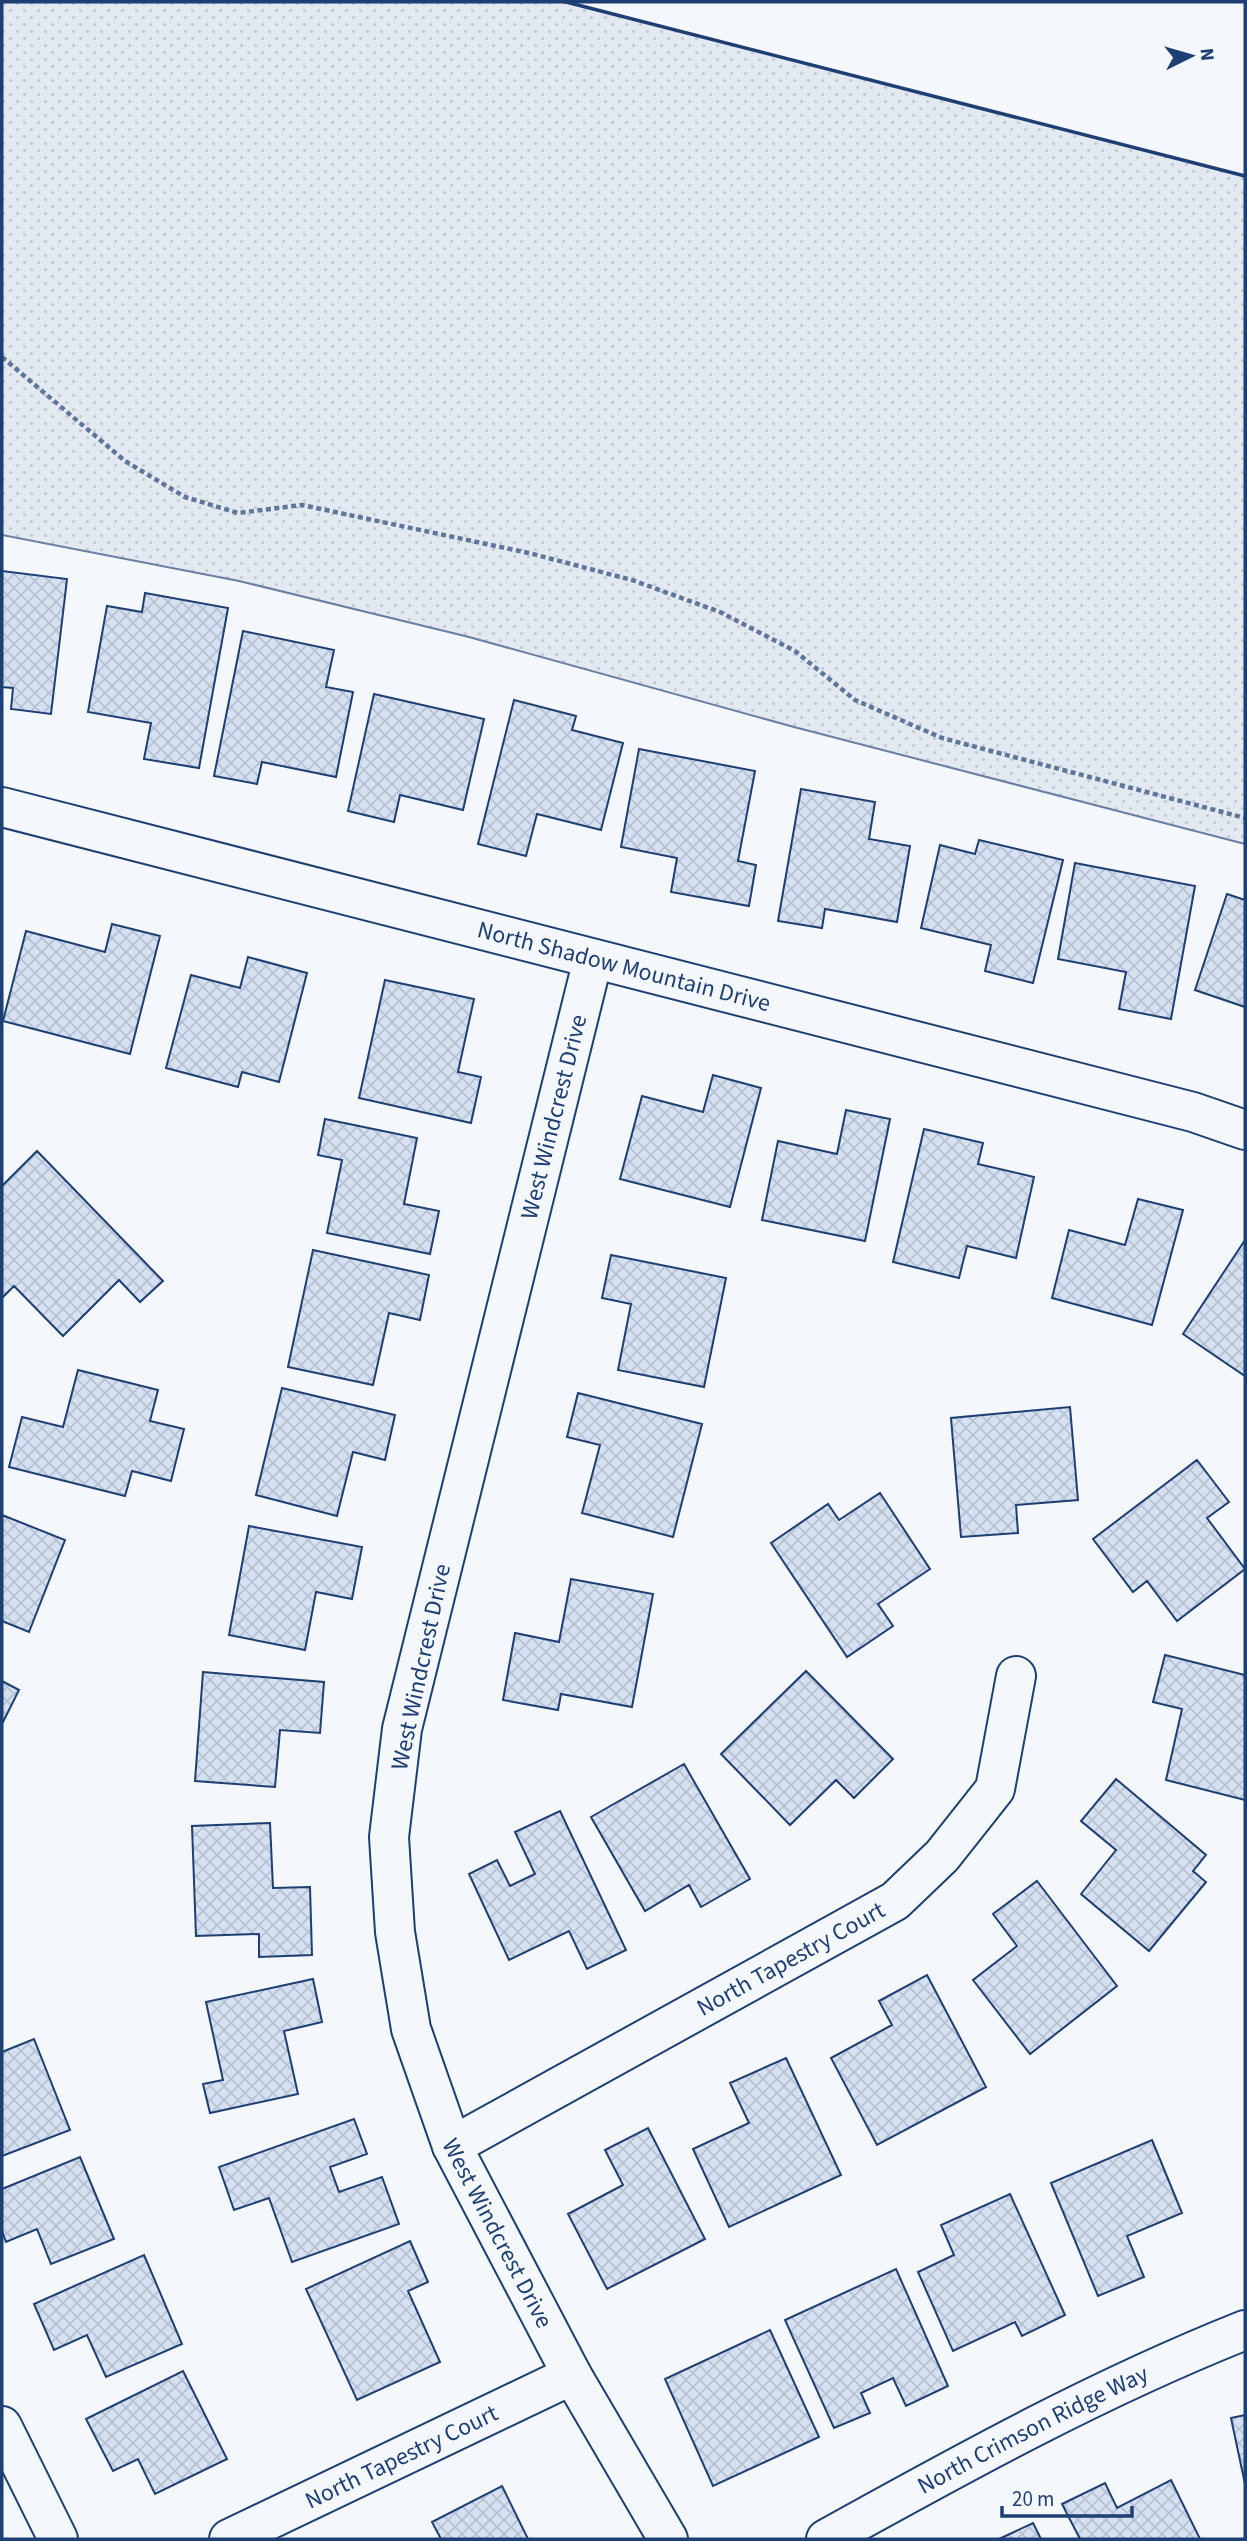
<svg xmlns="http://www.w3.org/2000/svg" width="1247" height="2541" font-family="'Source Sans 3',sans-serif">
	<style>
		.grass { fill: url(#grass-dots); stroke: #687fa3; stroke-width: 2 }
		.building { fill: url(#building-cross-hatch); stroke: #1d3f73; stroke-width: 2 }
		.lines { fill: none; stroke-linecap: round; stroke-linejoin: round }
		.minor-casing { stroke: #1d3f73; stroke-width: 42 }
		.path { stroke: #5e769c; stroke-width: 4.5; stroke-dasharray: 5 3.5; stroke-linecap: butt }
		.minor { stroke: #f4f7fb; stroke-width: 38 }
		.wall { stroke: #1d3f73; stroke-width: 3.5 }
		.labels { text-anchor: middle; dominant-baseline: central; stroke-width: 5; stroke-linejoin: round; paint-order: stroke }
		.street-label { font-size: 24px; fill: #1d3f73; stroke: #f4f7fb }
	</style>
	<defs>
		<pattern id="grass-dots" width="8" height="8" patternUnits="userSpaceOnUse" patternTransform="scale(1.75)"><rect width="8" height="8" fill="#e3e9f0"/><path d="M2 2h.1M6 6h.1" fill="none" stroke="#c2c9d1" stroke-width="1.8" stroke-linecap="round"/></pattern>
		<pattern id="building-cross-hatch" width="8" height="8" patternUnits="userSpaceOnUse" patternTransform="scale(1.75)"><rect width="8" height="8" fill="#d5e0f0"/><path d="M0 0l8 8M0 8l8-8" fill="none" stroke="#b6c1d1"/></pattern>
	</defs>
	<rect width="100%" height="100%" fill="#f4f7fb"/>
	<path class="grass" d="M2,2H566L1245,176V844L794,727L469,637L239,581L2,535Z"/>
	<path class="building" d="M2,571L67,579L51,714L11,709L13,688L2,687Z
		M145,593L228,608L199,768L144,759L151,723L88,712L107,606L142,612Z
		M243,631L334,650L326,687L353,692L336,777L262,762L257,784L214,776Z
		M374,694L484,719L463,810L400,795L394,822L348,811Z
		M514,700L576,716L572,730L623,743L601,830L537,814L526,856L478,844Z
		M639,749L755,771L738,861L756,865L749,906L671,892L677,858L621,847Z
		M801,789L875,802L869,839L910,846L897,922L825,909L822,928L778,921Z
		M979,840L1063,860L1033,983L985,971L991,945L921,928L940,845L975,854Z
		M1075,863L1195,886L1171,1019L1119,1009L1126,972L1058,959Z
		M1227,894L1245,900V1007L1195,990Z
		M112,924L160,936L130,1054L3,1021L26,931L105,952Z
		M248,957L307,973L279,1082L242,1072L238,1087L166,1068L191,975L240,988Z
		M385,980L474,999L458,1072L481,1077L471,1123L359,1098Z
		M713,1075L761,1088L730,1207L620,1179L642,1096L703,1112Z
		M846,1110L890,1119L865,1241L762,1220L778,1141L837,1154Z
		M325,1119L417,1138L404,1204L439,1211L430,1254L327,1233L342,1160L318,1155Z
		M924,1129L983,1143L978,1164L1034,1177L1016,1258L967,1246L959,1278L893,1262Z
		M37,1151L163,1281L140,1302L119,1280L63,1336L14,1286L2,1298V1186Z
		M1138,1199L1183,1210L1152,1325L1052,1298L1069,1230L1125,1245Z
		M1245,1240V1376L1183,1334Z
		M313,1250L429,1275L420,1320L389,1313L373,1385L288,1367Z
		M611,1255L726,1278L704,1387L618,1370L631,1304L602,1298Z
		M78,1370L158,1390L150,1421L184,1429L171,1481L132,1471L125,1496L9,1467L22,1417L63,1427Z
		M282,1388L395,1415L385,1460L353,1452L337,1516L256,1495Z
		M578,1393L702,1424L673,1537L582,1513L600,1445L567,1437Z
		M1070,1407L1078,1500L1016,1505L1018,1533L961,1537L951,1418Z
		M1197,1460L1229,1502L1207,1518L1245,1569L1177,1621L1147,1581L1133,1592L1093,1539Z
		M880,1493L930,1569L878,1604L893,1626L847,1657L771,1543L828,1504L839,1520Z
		M2,1515L65,1540L29,1632L2,1621Z
		M249,1526L362,1547L352,1599L316,1592L305,1650L229,1635Z
		M571,1579L653,1594L632,1707L561,1694L558,1710L503,1700L515,1633L559,1642Z
		M1165,1655L1245,1675V1800L1166,1780L1182,1709L1153,1702Z
		M806,1671L893,1759L854,1798L836,1780L790,1825L721,1754Z
		M203,1672L324,1682L320,1733L280,1730L275,1787L195,1781Z
		M2,1681L19,1690L2,1724Z
		M684,1764L750,1879L701,1907L689,1885L645,1911L591,1817Z
		M1116,1779L1206,1855L1193,1871L1206,1882L1149,1951L1081,1894L1116,1850L1081,1821Z
		M560,1811L626,1950L587,1969L569,1931L509,1960L469,1874L497,1860L510,1886L535,1874L515,1832Z
		M270,1823L273,1888L310,1887L312,1955L259,1957V1934L196,1936L192,1826Z
		M1037,1881L1117,1986L1030,2054L973,1980L1017,1946L993,1914Z
		M927,1975L986,2087L877,2145L831,2058L892,2025L879,2001Z
		M313,1979L322,2022L284,2031L298,2094L210,2113L203,2084L223,2080L206,2002Z
		M34,2039L70,2130L2,2156V2052Z
		M786,2058L841,2175L729,2227L693,2149L749,2123L730,2083Z
		M354,2119L367,2154L330,2167L339,2192L382,2177L399,2224L292,2262L269,2198L234,2210L219,2167Z
		M648,2128L705,2239L607,2289L568,2214L623,2185L605,2150Z
		M1152,2140L1182,2213L1127,2236L1144,2277L1098,2296L1051,2183Z
		M80,2157L114,2239L51,2264L37,2229L6,2242L2,2231V2189Z
		M1010,2194L1065,2315L1022,2336L1015,2322L953,2351L918,2272L954,2255L941,2225Z
		M410,2241L428,2282L408,2291L440,2362L357,2400L306,2289Z
		M144,2255L182,2344L106,2377L87,2335L54,2350L34,2304Z
		M896,2269L948,2386L906,2406L893,2378L861,2393L870,2413L834,2428L785,2320Z
		M770,2330L819,2437L713,2486L665,2379Z
		M183,2371L227,2459L155,2494L138,2459L113,2471L86,2419Z
		M1245,2415V2484L1231,2418Z
		M1171,2480L1200,2539H1080L1062,2504L1105,2483L1117,2508Z
		M502,2486L528,2539H441L432,2522Z
		M1033,2523L1041,2539H999Z"/>
	<g class="lines">
		<g class="minor-casing">
			<g id="minor">
				<path id="s1" d="M2,807L1193,1112L1245,1130"/>
				<path id="s2" d="M593,959L402,1729L389,1837L395,1932L411,2029L452,2146L572,2375L668,2539"/>
				<path id="s3" d="M452,2146L895,1901L942,1856L995,1789L1016,1676"/>
				<path d="M2,2426L58,2539"/>
				<path id="s4" d="M229,2539L572,2375"/>
				<path id="s5" d="M826,2539C963,2463 1099,2388 1245,2330"/>
			</g>
		</g>
		<path class="path" d="M2,357L125,461L185,497L238,513L302,505L529,553L632,580L720,612L795,651L855,700L942,738L1245,818"/>
		<use href="#minor" class="minor"/>
		<path class="wall" d="M566,2L1245,176"/>
	</g>
	<g class="labels">
		<g class="street-label">
			<text stroke="none"><textPath href="#s1" startOffset="642">North Shadow Mountain Drive</textPath></text>
			<text transform="translate(554 1117) rotate(-76)">West Windcrest Drive</text>
			<text transform="translate(421 1667) rotate(-78)">West Windcrest Drive</text>
			<text stroke="none"><textPath href="#s3" startOffset="387">North Tapestry Court</textPath></text>
			<text stroke="none"><textPath href="#s2" startOffset="1318">West Windcrest Drive</textPath></text>
			<text stroke="none"><textPath href="#s5" startOffset="234">North Crimson Ridge Way</textPath></text>
			<text stroke="none"><textPath href="#s4" startOffset="191">North Tapestry Court</textPath></text>
		</g>
	</g>
	<rect width="1247" height="2541" fill="none" stroke="#1d3f73" stroke-width="7"/>
	<g transform="translate(1191 56) rotate(85)" stroke="#f4f7fb" stroke-width="5" paint-order="stroke">
	<path d="M0-5L12 26L0 18L-12 26Z" fill="#1d3f73"/>
	<text y="-10" font-size="19" font-weight="bold" text-anchor="middle" fill="#1d3f73">N</text>
	</g>
	<path d="M1002 2506v10h130v-10" fill="none" stroke="#1d3f73" stroke-width="3.5"/>
	<text x="1012" y="2506" font-size="21" fill="#1d3f73" stroke="#f4f7fb" stroke-width="5" paint-order="stroke">20 m</text>
</svg>
